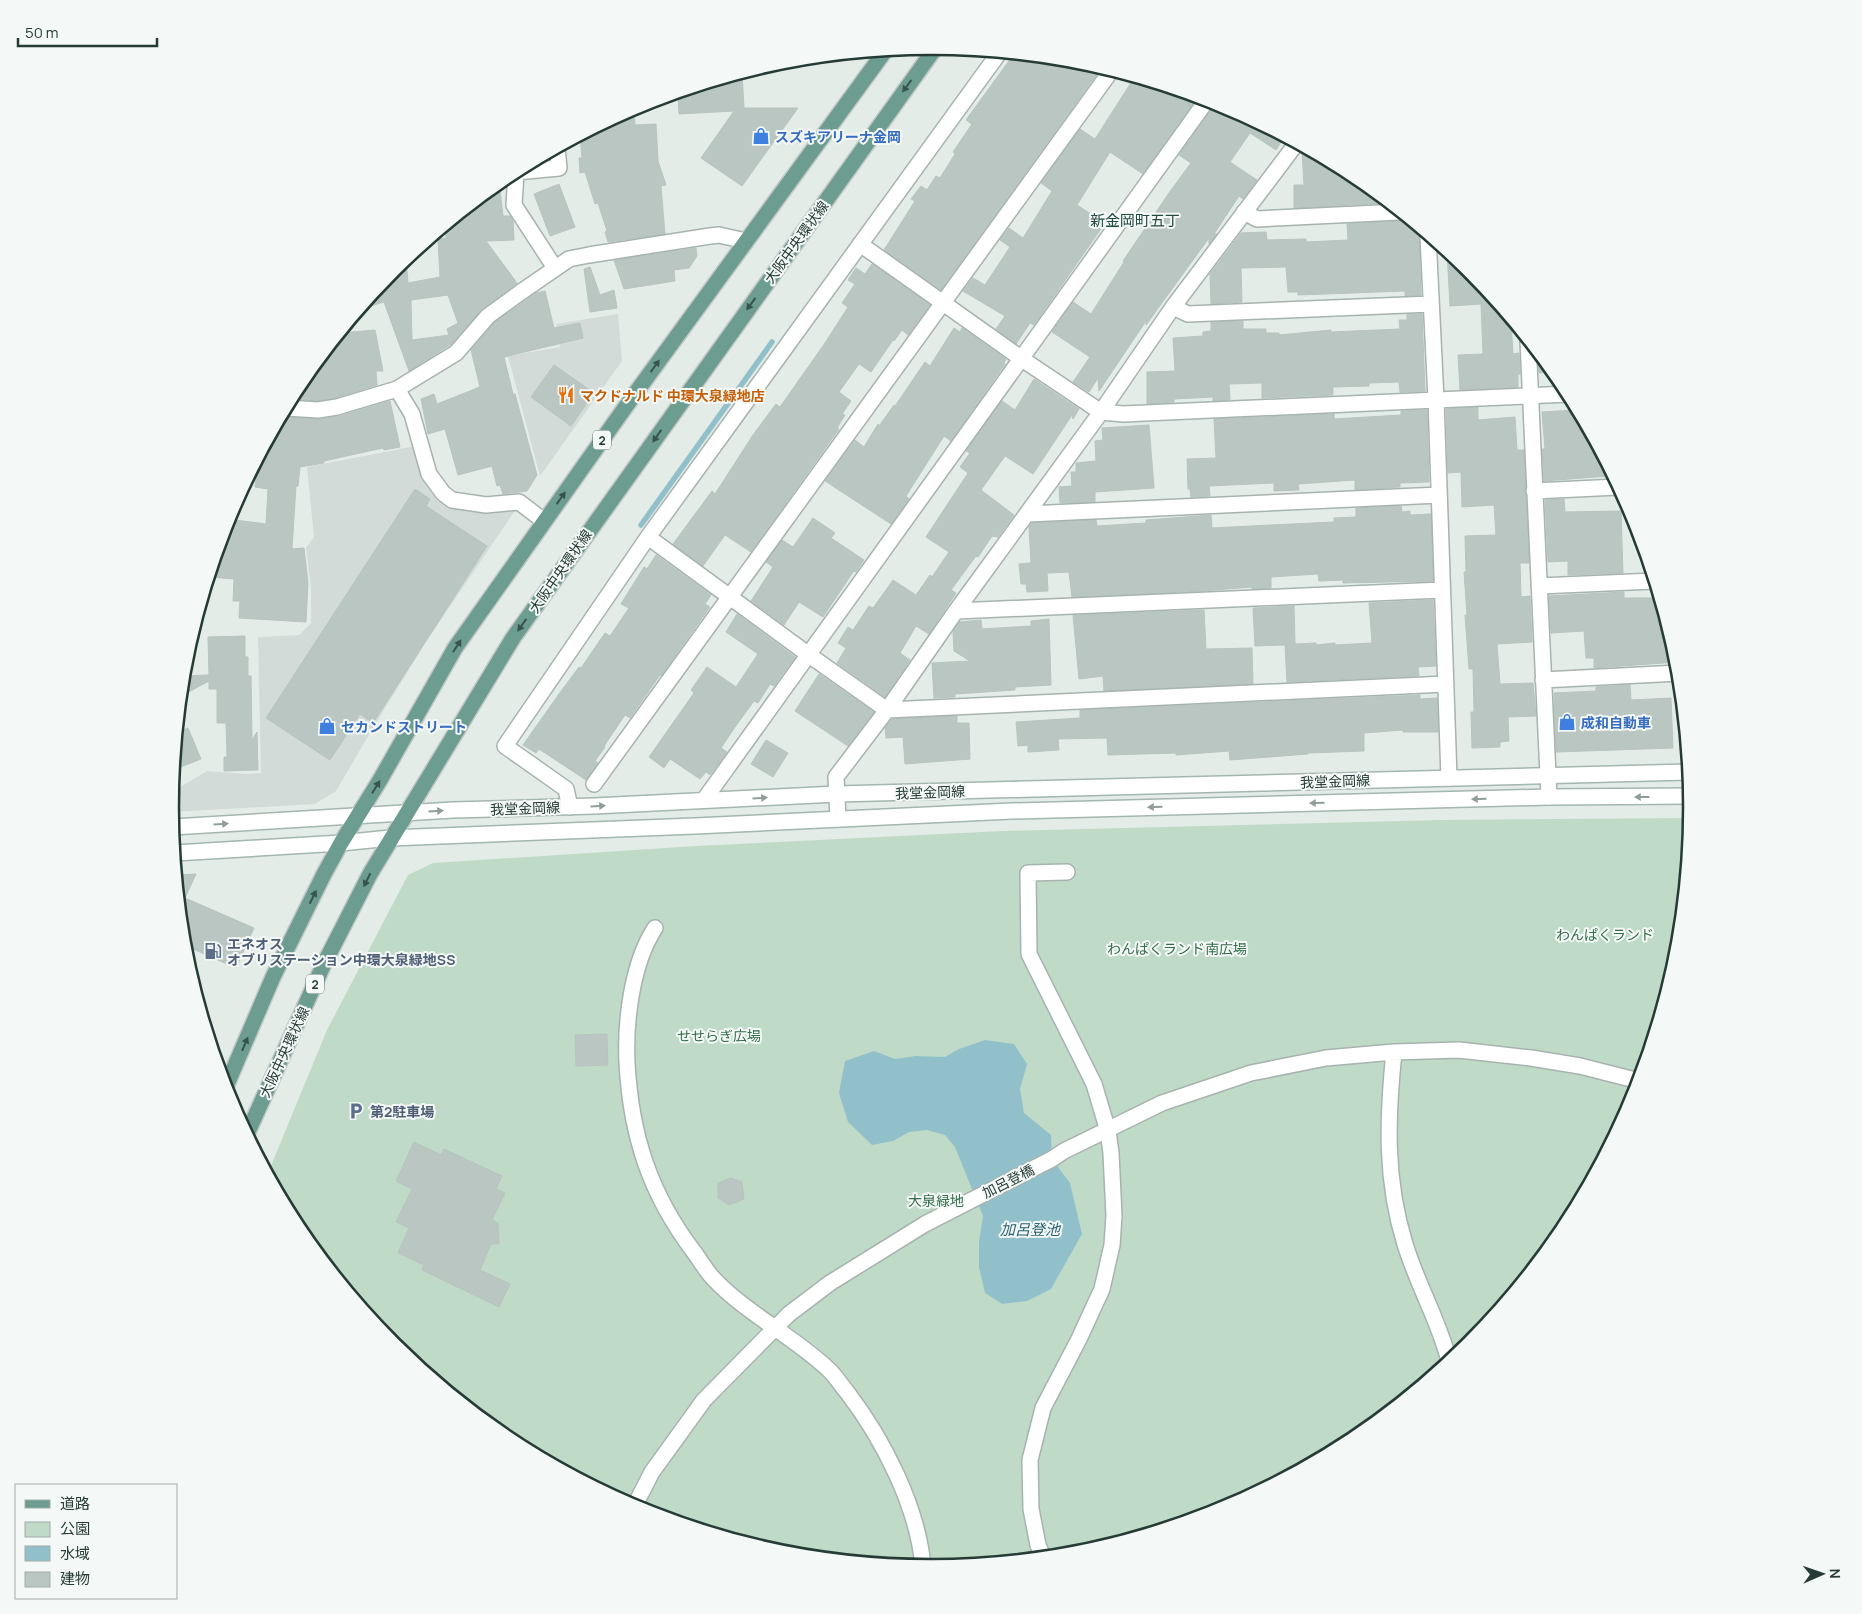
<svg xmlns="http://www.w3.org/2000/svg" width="1862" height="1614" font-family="Manrope,'Noto Sans JP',sans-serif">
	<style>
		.built { fill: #d2dbd7 }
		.green { fill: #bfdac7 }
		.water { fill: #92c0ca }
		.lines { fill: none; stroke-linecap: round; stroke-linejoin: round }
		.stream { stroke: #92c0ca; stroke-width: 5.5 }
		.building { fill: #b9c6c1; stroke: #b7c4bf; fill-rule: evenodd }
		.pedestrian-casing { stroke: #a7b3af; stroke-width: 18 }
		.minor-casing { stroke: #a7b3af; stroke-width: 18 }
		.secondary-casing { stroke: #a3b6b0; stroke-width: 18 }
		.primary-casing { stroke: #c2c8c7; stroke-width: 18 }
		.pedestrian { stroke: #fff; stroke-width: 15 }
		.minor { stroke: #fff; stroke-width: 15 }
		.secondary { stroke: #fff; stroke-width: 15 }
		.primary { stroke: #6d9c91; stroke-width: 15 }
		.oneway { fill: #37534d }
		.oneway2 { fill: #929d9a }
		.labels { text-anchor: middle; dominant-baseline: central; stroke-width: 4; stroke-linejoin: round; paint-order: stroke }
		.shield { fill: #f4f8f6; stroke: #637470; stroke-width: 1 }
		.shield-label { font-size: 12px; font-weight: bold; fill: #253b36 }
		.shop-label { font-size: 14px; font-weight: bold; fill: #366cbe; stroke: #f4f8f6; text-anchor: start }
		.street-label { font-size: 14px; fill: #253b36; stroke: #f4f8f6 }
		.food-label { font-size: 14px; font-weight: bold; fill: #c56008; stroke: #f4f8f6; text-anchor: start }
		.park-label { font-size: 14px; fill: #346d4b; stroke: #f4f8f6 }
		.service-label { font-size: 14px; font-weight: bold; fill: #4e5e75; stroke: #f4f8f6; text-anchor: start }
		.neighbourhood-label { font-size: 15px; fill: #234b42; stroke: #f4f8f6 }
		.water-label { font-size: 15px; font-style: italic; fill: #256271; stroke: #f4f8f6 }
		.rim { fill: none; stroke: #253b36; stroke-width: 2.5 }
	</style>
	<rect width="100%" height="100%" fill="#e4ece8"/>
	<path class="built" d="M618,314L622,361L540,476L508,356L560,347L556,324Z
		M416,446L449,506L489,513L516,509L428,639L374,726L336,791L315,804L171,812L172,792L207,771L245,774L261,773L258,637L299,635L311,623V587L306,548L314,537L307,467Z"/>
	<path class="green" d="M1691,818L1677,956L1634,1098L1563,1230L1469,1345L1353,1440L1222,1510L1079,1553L931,1568L782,1553L640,1510L508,1439L393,1345L298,1229L268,1173L327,1030L408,875L433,863L696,846L1003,831L1441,820Z"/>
	<path class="water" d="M985,1040L1014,1044L1027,1064L1020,1089L1024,1113L1051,1135L1052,1159L1070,1183L1082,1234L1051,1289L1027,1301L1002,1304L985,1293L979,1267V1242L983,1216L955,1147L945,1135L927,1130L909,1132L893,1141L872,1145L848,1122L839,1093L845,1061L874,1051L895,1059L916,1056L945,1057L959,1049Z"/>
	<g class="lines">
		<path class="stream" d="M641,525L772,342"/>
	</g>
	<path class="building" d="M1014,54L1062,59L1077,70L1082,62L1091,64L1100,70L941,290L884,250L915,201L911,199L921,186L927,190L936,176L940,178L955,154L953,152L972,124L966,120Z
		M742,73L744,108H798L742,186L701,158L734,111L679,114L678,93Z
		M1134,78L1187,94L1196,100L1143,174L1110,152L1077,205L1105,223L1034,325L1030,323L1016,344L996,329L1005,316L963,291L973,278L985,285L1010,247L1000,240L1009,228L1023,238L1052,191L1041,183L1080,129L1095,139Z
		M1222,104L1237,116L1239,113L1284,137L1276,150L1250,133L1230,162L1257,180L1243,199L1239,196L1214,234H1217L1209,244V238L1146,325V321L1099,391L1098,378L1089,392L1073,382L1090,357L1052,332L1073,302L1091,314L1124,262L1123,261L1171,190L1191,163L1179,155L1211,110L1215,113Z
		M634,107L635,125L656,124L658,161L666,185L661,186L665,234L608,242L605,232L607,231L598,203L595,204L585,172L580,173L579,158H582L580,136Z
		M1304,148L1338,166V175H1354L1389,203L1294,208V185H1304L1302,151Z
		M499,182L503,216H510L513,221L514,240L486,241L517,283L482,309L453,343L409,371L384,302L360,309L393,269L406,258L408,283L440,277L438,239L446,238V226ZM448,295L458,323L447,329L449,335L412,340L411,300Z
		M559,184L575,227L550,236L534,194Z
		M1406,218L1421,229L1419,236L1421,295L1405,296V291L1298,295V292H1288L1286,267L1241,268L1242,302L1211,304L1210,274L1241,233L1266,232L1267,240L1306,239V242L1348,240L1347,224L1399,221Z
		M696,248L697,256L689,268L674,270L675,281L624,289L614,260Z
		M1447,251L1469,270L1511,321L1513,354L1519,353L1520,374H1518V387L1460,390L1458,355L1483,354L1481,304L1450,306Z
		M872,264L930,305L908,335L902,330L894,341L893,340L871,372L859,364L839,392L851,401L842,414L845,415L837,428L839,429L751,552L725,535L703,566L673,544L712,491L715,494L753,435L776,404L780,407L825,343L848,307L842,303L855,284L848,280L856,268L865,274Z
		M590,267L600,295L614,290L617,308L590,312L584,269Z
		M545,291L554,328L580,323L583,338L504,357L513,394H515L537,475L527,491L503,494L500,485L497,486L492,466L458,475L445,429L428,434L421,399L434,394L437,404L480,387L471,350L494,323L536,293Z
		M1407,314H1422L1425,391L1400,392L1399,382L1369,383V386L1333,387V395L1262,398V383L1229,384L1230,400L1213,401V397L1174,399V402L1147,404V372L1175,371L1173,338L1203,336V332L1211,331V322L1243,321V329H1266V333H1279V335L1331,330V332L1400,329L1399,320H1407Z
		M954,328L960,332L962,328L1006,359L1004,363L1005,364L951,441L944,436L906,496L909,499L891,524L825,481L855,440L864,447L878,424L879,426L894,405L895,406L925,362L930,366Z
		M375,330L383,371H376L377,385L335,398L318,401L291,399L299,384L341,333Z
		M1538,353L1546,363L1553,372L1539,373Z
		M554,365L594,393L571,426L531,397Z
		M1034,379L1079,409L1073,419L1072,415L1033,474L1005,456L981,490L1014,515L998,537L992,536L978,557L976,556L951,590L956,593L929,634L916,626L900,653L910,660L885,697L837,663L846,648L838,643L848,627L853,630L869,606L873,608L893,580L916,595L930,575L932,577L949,552L926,537L968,473L960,467L970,453L966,451L1002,401L1015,410Z
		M390,401L400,447L384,450L383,448L324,461V463L300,467L298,486H296L292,549L304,548L308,583L306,622L239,618L240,601H233L234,579L210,577L227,519L266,524L268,489L255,487L258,460L282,416L319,419L340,416Z
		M1478,407V420L1515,417L1517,450H1524L1529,563H1520L1521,597L1530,596L1532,642L1497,644L1500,684L1533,683L1536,716L1508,717L1509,741L1500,742V747L1472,748L1471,712H1474L1473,669H1469L1465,615H1467L1464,572H1466L1465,536L1496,535L1494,505L1462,507L1461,472L1448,473L1446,409Z
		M1427,410L1429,482L1400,483V487L1355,490V480L1298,484L1299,490L1274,491V483L1209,486L1210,496L1191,497L1190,489H1188L1187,459L1216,458L1214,419L1334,414V419L1401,415V411Z
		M1577,410L1607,465L1608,476L1544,481L1542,449H1545L1542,412Z
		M1149,425L1154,488L1095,492V502L1060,503L1059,487L1072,486L1071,472H1076V463L1096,461L1095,441L1103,440L1102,428Z
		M415,489L430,499L426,506L487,546L373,723L360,714L330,760L266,718Z
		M1564,499L1565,512L1621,511L1623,573L1568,575V561L1548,562L1545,500Z
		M1401,506L1402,512L1410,511V515L1431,514L1433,581L1343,583V580L1319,581L1318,574L1271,577V588L1252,589V587L1203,591L1072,597L1069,572L1047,573L1048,591L1027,592L1026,584H1021L1019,564L1031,563L1029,527L1032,523L1096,520L1097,526L1146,523V520L1211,515L1212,528L1271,525L1334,522V518L1356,517V508Z
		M813,518L835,533L831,538L864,560L856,572L854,571L851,575L823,617L799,602L784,625L751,601L773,567L766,562L782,540L793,547Z
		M656,555L711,595L705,604L710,607L661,676L660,675L630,718L625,715L604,746L605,747L595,761L598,763L586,780L539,749L536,753L523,745L559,694L579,667L581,668L605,633L610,636L629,608L621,604L644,567L647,569Z
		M1624,592V598H1659L1663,613L1664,635H1670L1678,662L1594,668V658H1586L1584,631L1551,633L1549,596Z
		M1433,600L1436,666L1418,667L1419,676L1287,682L1285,645L1255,646L1253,608L1294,606L1295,644L1316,643V645L1335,643V645L1372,643L1369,603Z
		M1204,610L1206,649L1252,648L1253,684L1104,691L1103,676L1079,679L1073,615Z
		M737,614L795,657L774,686L770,684L758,703L754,701L735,727L721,748L727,752L710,775L706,772L700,779L670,759L664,768L649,757L694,693L691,690L707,667L736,687L758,654L726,632Z
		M1049,619L1051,685L1015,687V690L955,694V697L934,698L932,663L970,661L954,651L953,632L959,622L981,620L982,629L1031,626V621Z
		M245,636V657H248V676H251L252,740L257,732L258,770L224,771V757H227L226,723H217V689H209V681L181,696L183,676L209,675L208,637Z
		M819,674L874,712L848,746L795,711Z
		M1630,685L1631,700L1671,698L1673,748L1556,752L1554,693L1596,691V687Z
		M1420,695V699L1437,698L1438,732H1403V730L1364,733V751L1308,753V754L1230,760L1229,751L1176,755V753L1108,755L1107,738L1058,739L1059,750L1028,752V745L1018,746L1016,722L1080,718V710Z
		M957,716V723H969L970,759L905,764L903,737L886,738L885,728L892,719Z
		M188,728L201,759L178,768L175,760L178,732Z
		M766,740L788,753L773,777L751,764Z
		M196,874L185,898L254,928L236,968L184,945L177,875Z
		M607,1034L608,1065L576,1066L575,1035Z
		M414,1142L441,1155L444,1149L502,1176L496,1189L505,1193L492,1220L498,1223L499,1244H491L480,1270L510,1284L499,1307L422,1270L424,1265L398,1253L409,1228L396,1222L412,1189L396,1181Z
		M731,1178L742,1182L744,1199L729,1205L718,1198V1183Z"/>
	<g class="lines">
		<g class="pedestrian-casing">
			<path id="pedestrian" d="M655,928C632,963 625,1021 627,1063C631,1136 650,1194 694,1252C700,1260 705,1269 712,1277C745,1313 792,1335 828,1369C835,1375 840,1384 847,1392C883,1439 918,1507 923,1567
				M1394,1052C1387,1119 1385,1180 1405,1244C1417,1284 1439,1321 1449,1361
				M634,1507L652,1472L704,1400L789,1314L830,1283L925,1224L1052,1159L1064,1151L1162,1103L1251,1073L1326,1058L1394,1052L1459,1050L1531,1058L1580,1066L1639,1081
				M1043,1557L1038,1545L1031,1509L1030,1460L1043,1408L1079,1339L1102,1289L1112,1245L1114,1216L1111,1153L1108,1131L1094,1084L1029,954L1028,873L1067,872"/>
		</g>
		<g class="minor-casing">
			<path id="minor" d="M1244,212L1257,219L1399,212
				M1428,236L1436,400L1449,778
				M860,244L1022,359L1101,412L1123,414L1569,394
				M555,268L514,205L516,172L559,168L557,148
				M1173,307L1188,314L1431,304
				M1528,341L1549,797
				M397,389L412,414L429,474L443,493L452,500L486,505L519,502L544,521
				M286,408L318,410L337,407L397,389L456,353L488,316L521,292L569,259L589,255L710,236L719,235L746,241
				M1534,491L1618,487
				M1028,514L1439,495
				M648,537L809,655L887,710L1446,684
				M1539,586L1654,581
				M956,611L1442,590
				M1543,680L1679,673
				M594,784L1111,71
				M704,800L1207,100
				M570,807L566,789L505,746L648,537L999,53
				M838,819L836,777L887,710L956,611L1101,412L1173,307L1296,144"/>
		</g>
		<g class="secondary-casing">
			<path id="secondary" d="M172,827L453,810L594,806L837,794L1688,772
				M175,853L341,843L390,838L695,826L1012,811L1549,797L1691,796"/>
		</g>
		<g class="primary-casing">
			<path id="primary" d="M225,1089L273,977L324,874L341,843L380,780L455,648L629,402L885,51
				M247,1134L323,966L370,874L513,638L936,47"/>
		</g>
		<use href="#pedestrian" class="pedestrian"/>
		<use href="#minor" class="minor"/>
		<use href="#secondary" class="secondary"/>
		<use href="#primary" class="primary"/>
	</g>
	<defs><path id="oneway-solid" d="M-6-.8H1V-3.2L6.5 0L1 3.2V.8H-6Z" transform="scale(1.25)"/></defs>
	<g class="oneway">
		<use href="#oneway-solid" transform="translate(907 86) rotate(126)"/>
		<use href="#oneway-solid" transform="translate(751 304) rotate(126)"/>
		<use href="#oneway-solid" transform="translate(655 366) rotate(-54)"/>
		<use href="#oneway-solid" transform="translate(657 436) rotate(125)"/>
		<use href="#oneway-solid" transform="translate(561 498) rotate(-55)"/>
		<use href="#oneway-solid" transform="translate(522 625) rotate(125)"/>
		<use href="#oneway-solid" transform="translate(457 646) rotate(-57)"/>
		<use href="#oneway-solid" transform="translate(376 787) rotate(-58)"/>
		<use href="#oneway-solid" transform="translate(367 880) rotate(117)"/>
		<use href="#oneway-solid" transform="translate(313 897) rotate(-64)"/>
		<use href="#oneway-solid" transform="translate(245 1044) rotate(-67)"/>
	</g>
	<g class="oneway2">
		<use href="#oneway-solid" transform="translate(1642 797) rotate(180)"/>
		<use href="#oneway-solid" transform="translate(760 798) rotate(-3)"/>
		<use href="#oneway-solid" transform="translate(1479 799) rotate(179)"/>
		<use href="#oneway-solid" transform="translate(1317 803) rotate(179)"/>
		<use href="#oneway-solid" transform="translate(598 806) rotate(-3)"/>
		<use href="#oneway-solid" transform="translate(1155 807) rotate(179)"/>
		<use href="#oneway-solid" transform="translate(436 811) rotate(-3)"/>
		<use href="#oneway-solid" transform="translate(221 824) rotate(-3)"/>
	</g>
	<defs>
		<g id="shop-bare" transform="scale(1.35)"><path d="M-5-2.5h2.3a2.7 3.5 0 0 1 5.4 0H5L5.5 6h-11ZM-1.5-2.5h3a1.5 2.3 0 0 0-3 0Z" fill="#3f7fe0" stroke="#f4f8f6" stroke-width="2.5" paint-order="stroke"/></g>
		<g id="restaurant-bare" transform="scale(1.35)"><path d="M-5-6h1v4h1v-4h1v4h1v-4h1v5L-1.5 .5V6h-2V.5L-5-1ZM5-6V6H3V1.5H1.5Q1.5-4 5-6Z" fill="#e8710a" stroke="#f4f8f6" stroke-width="2.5" paint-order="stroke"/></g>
		<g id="fuel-bare" transform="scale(1.35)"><path d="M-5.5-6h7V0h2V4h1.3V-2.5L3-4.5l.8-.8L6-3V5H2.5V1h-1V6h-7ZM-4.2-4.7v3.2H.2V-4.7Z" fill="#5c6f8a" stroke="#f4f8f6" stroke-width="2.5" paint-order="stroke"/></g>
		<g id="parking-bare" transform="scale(1.35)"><path d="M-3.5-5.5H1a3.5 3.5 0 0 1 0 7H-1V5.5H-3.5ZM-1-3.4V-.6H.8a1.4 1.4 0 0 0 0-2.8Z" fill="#5c6f8a" stroke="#f4f8f6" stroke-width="2.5" paint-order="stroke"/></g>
	</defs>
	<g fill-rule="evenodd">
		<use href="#shop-bare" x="761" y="136"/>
		<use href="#restaurant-bare" x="566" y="395"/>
		<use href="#shop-bare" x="1567" y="722"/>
		<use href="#shop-bare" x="327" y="726"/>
		<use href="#fuel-bare" x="213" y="951"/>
		<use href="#parking-bare" x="356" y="1111"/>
	</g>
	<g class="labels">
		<g class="shield">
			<rect x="593" y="430.5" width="18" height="19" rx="4"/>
			<rect x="306" y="974.5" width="18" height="19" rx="4"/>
		</g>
		<g class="shield-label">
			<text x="602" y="440">2</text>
			<text x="315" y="984">2</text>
		</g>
		<g class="shop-label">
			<text x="775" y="136">スズキアリーナ金岡</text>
			<text x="1581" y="722">成和自動車</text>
			<text x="341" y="726">セカンドストリート</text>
		</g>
		<g class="street-label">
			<text transform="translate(796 242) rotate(-54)">大阪中央環状線</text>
			<text transform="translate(560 571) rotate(-55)">大阪中央環状線</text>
			<text transform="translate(1335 781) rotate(-2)">我堂金岡線</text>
			<text transform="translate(930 792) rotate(-2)">我堂金岡線</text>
			<text transform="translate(525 808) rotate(-2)">我堂金岡線</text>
			<text transform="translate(284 1052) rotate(-65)">大阪中央環状線</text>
			<text transform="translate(1008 1181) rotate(-27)">加呂登橋</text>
		</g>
		<g class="food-label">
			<text x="580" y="395">マクドナルド 中環大泉緑地店</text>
		</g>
		<g class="park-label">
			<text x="1605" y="934">わんぱくランド</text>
			<text x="1177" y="948">わんぱくランド南広場</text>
			<text x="719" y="1035">せせらぎ広場</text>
			<text x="936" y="1200">大泉緑地</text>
		</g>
		<g class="service-label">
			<text x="227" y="943">エネオス<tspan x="227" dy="16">オブリステーション中環大泉緑地SS</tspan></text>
			<text x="370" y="1111">第2駐車場</text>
		</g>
		<g class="neighbourhood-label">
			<text x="1135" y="220">新金岡町五丁</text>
		</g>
		<g class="water-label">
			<text x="1030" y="1229">加呂登池</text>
		</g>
	</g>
	<path d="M0 0H1862V1614H0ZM179 807a752 752 0 1 1 1504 0a752 752 0 1 1-1504 0Z" fill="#f4f8f6" fill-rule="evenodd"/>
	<path class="rim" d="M179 807a752 752 0 1 1 1504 0a752 752 0 1 1-1504 0Z"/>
	<rect x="15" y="1484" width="162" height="115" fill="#f4f8f6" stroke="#a1aca9"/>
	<rect x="25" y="1500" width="25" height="8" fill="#6d9c91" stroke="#a1aca9"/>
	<text x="60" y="1509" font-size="15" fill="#253b36">道路</text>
	<rect x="25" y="1522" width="25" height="15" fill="#bfdac7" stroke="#a1aca9"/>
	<text x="60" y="1534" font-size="15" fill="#253b36">公園</text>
	<rect x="25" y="1546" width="25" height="15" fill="#92c0ca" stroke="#a1aca9"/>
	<text x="60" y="1559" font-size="15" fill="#253b36">水域</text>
	<rect x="25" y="1572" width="25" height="15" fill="#b9c6c1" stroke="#a1aca9"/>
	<text x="60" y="1584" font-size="15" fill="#253b36">建物</text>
	<g transform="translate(1822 1574) rotate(88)" stroke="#f4f8f6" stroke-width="4" paint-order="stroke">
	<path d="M0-4L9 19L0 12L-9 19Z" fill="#253b36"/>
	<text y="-8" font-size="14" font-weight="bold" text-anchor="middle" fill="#253b36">N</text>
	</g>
	<path d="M18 38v8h139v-8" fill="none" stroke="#253b36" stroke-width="2.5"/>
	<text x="25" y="38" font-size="15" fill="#253b36" stroke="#f4f8f6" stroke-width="4" paint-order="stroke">50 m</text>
</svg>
